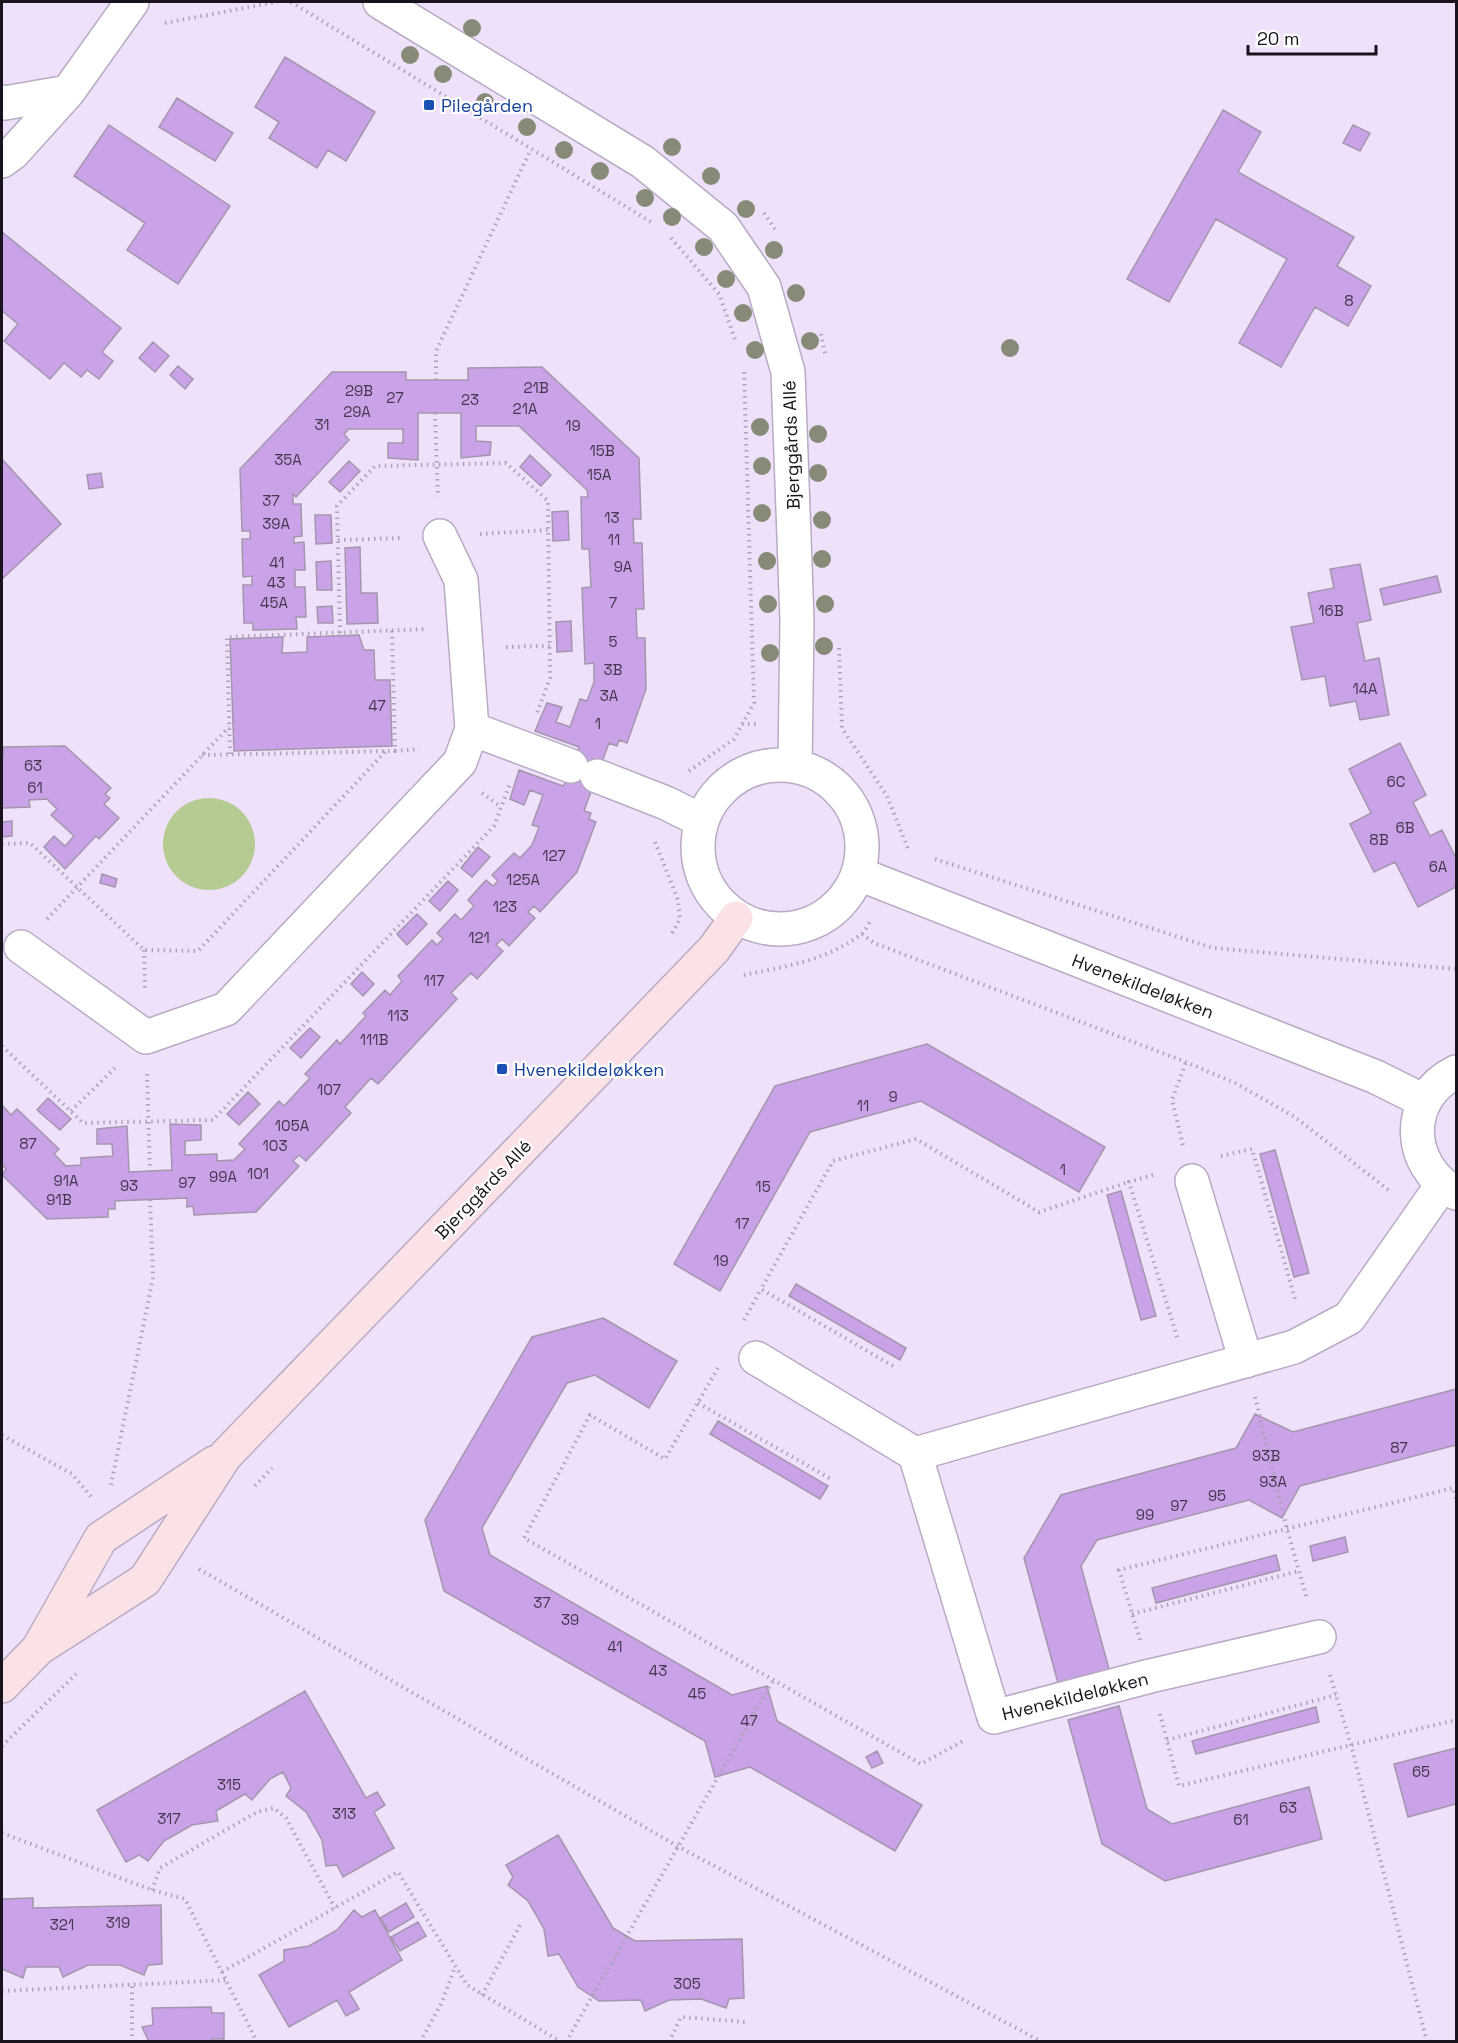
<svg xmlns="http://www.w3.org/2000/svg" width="1458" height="2043" font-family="'Space Grotesk',sans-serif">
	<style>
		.green { fill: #b4cb91 }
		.building { fill: #caa2e7; stroke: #a396ad; stroke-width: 1.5 }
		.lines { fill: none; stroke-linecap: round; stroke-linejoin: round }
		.street-casing { stroke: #b8abc3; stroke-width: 36 }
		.secondary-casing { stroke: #b8abc3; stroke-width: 36 }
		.path { stroke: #ada2b6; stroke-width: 4; stroke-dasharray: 1.5 4.5; stroke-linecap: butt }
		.street { stroke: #fff; stroke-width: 33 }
		.secondary { stroke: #fbe2e7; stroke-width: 33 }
		.tree { fill: #878a77 }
		.transit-dot { fill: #1a4fb4; stroke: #fff; stroke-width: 2 }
		.labels { text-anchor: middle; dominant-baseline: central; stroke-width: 4.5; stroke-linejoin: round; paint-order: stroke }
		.number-label { font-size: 15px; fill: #44374f }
		.transit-label { font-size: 18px; fill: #164399; stroke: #fff; text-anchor: start }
		.street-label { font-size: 18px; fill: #18131c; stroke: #fff }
	</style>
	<rect width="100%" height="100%" fill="#efe1fa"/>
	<path class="green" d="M163 844a46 46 0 1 1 92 0a46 46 0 1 1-92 0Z"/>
	<path class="building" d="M285,57L375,112L346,161L328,150L317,168L269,138L279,122L255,107Z
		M177,98L233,133L215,161L159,127Z
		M1223,110L1261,132L1238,172L1354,237L1337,266L1371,286L1348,326L1315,307L1281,367L1239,343L1287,259L1216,219L1169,302L1127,279Z
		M109,125L230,206L178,284L127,250L145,223L74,176Z
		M1353,125L1370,133L1360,151L1343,143Z
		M2,232L121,328L102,352L113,361L99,379L87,370L81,377L64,363L50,379L4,341L18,324L2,311Z
		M153,342L169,356L155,372L139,358Z
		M178,366L193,379L185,389L170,375Z
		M542,367L639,458L641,519H633L634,543H642L644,609H636L637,638H645L646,689L627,743L619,740L617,746L609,743L584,811L591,813L589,819L596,822L577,872L540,912L534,906L528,912L535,918L509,946L502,939L496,945L503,951L477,979L471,973L451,993L457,999L378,1084L371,1078L345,1107L351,1113L306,1161L299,1155L293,1161L299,1166L256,1212L194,1215L193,1206L187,1207V1198L115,1201V1209H108V1217L47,1219L2,1175L6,1169L2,1164V1105L11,1115L17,1109L59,1149L54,1154L66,1166L81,1165V1158L113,1156L112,1144H97V1129L127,1126L129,1172L172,1170L170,1124L201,1125V1140L185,1141V1155L217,1154V1161L234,1160L245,1149L239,1144L279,1101L284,1106L310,1078L305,1074L337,1040L340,1044L366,1016L363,1013L385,990L390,995L402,981L398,976L432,940L437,945L443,939L437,933L455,914L461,920L474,906L468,900L486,880L493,886L498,881L492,875L514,853L520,858L532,845L539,827L532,825L543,795L530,790L524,805L510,799L519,770L563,786L566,782L579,747L535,731L547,703L562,707L556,722L570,727L580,699L587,701L594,682V663L585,664L582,588L591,587L589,549H582L581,497H588L587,490L519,426H476V441L491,442L490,455L461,458V413H418V460L388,458V443H403V429H349L344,434L349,440L296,497L293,494V504H301L302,536L294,537V543L304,542L305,570H295V587H305L306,617H296L297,629L253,630V623H244L243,585H252V576L243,577L242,539H250V531H242L240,469L332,372H406V380H468V368Z
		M530,455L551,475L541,486L520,467Z
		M2,459L61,524L2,579Z
		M349,461L360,471L340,492L329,482Z
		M101,473L103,487L89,489L87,475Z
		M568,511L569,540L553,541L552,512Z
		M315,515H331L332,543L316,544Z
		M360,547L361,593H377L378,623L347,624L345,548Z
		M331,561L332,590H317L316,562Z
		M1360,564L1371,620L1357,623L1365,661L1379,658L1389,715L1360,720L1356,701L1330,706L1325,676L1302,680L1291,627L1314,623L1308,593L1334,588L1330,569Z
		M1437,576L1441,592L1384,605L1380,589Z
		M332,606L333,623H318L317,607Z
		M571,621L572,651L557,652L556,622Z
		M359,635L364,650H374L375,680H390L392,746L234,751L230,639L283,637L282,653L307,652V637Z
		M1400,743L1426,795L1413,802L1430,836L1442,830L1456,858V887L1418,907L1395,862L1374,872L1350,824L1371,813L1349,769Z
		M65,746L111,788L105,794L110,798L104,804L119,818L99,839L96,836L65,869L44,847L54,836L65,846L74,836L51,815L57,809L47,799L29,800L30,807L2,808V756H3V747Z
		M12,821V836L2,837V822Z
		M478,847L490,857L472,877L461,868Z
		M102,874L117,879L115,887L100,883Z
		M448,881L458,890L440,911L429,901Z
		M417,914L427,924L407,945L397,934Z
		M362,972L374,984L363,996L351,984Z
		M310,1028L320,1037L301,1058L290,1048Z
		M927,1044L1105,1147L1079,1192L921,1101L810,1132L720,1291L674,1264L775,1086Z
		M248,1092L260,1104L239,1125L227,1114Z
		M48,1098L71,1119L60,1130L37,1110Z
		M1275,1150L1309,1273L1294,1277L1260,1154Z
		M1121,1191L1156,1316L1141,1320L1107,1195Z
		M796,1284L906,1348L900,1360L789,1296Z
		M603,1318L677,1361L649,1408L595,1375L567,1383L482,1528L490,1555L732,1695L767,1686L777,1721L922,1805L895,1851L750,1767L715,1777L705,1741L444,1591L425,1520L532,1337Z
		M1456,1389V1445L1300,1486L1282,1518L1249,1500L1097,1540L1081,1566L1109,1669L1058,1683L1024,1558L1061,1495L1236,1448L1255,1414L1293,1432Z
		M718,1421L828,1486L820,1499L710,1434Z
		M1345,1537L1348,1552L1313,1561L1310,1546Z
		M1276,1555L1280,1570L1156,1603L1152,1588Z
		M305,1691L366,1798L377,1792L385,1805L374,1812L394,1848L343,1877L337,1865L326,1866L322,1840L306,1812L286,1796L291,1788L283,1772L270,1779L252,1800L245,1794L216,1811L218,1821L192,1825L164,1841L148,1861L139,1855L126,1862L97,1810Z
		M1119,1706L1147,1809L1172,1824L1309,1787L1322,1839L1165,1881L1102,1844L1068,1720Z
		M1316,1707L1319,1722L1196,1754L1192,1741Z
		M1456,1748V1804L1408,1817L1394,1764Z
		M877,1751L883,1763L872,1768L866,1757Z
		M558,1835L613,1928L635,1941L742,1939L744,1998L729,1999L726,2008L701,1999L669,2000L645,2011L641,2000L599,2001L578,1987L559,1954L548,1956L544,1929L528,1901L508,1885L513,1877L506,1865Z
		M33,1898V1908L161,1905L162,1964L148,1965L144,1975L120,1965H88L63,1977L59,1967H26L23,1978L2,1969V1899Z
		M406,1903L414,1917L389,1932L380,1918Z
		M354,1910L362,1917L375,1910L402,1960L349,1992L359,2009L346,2016L337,2000L289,2027L259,1975L284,1961V1950L309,1946L337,1930Z
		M418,1922L426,1936L400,1951L391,1937Z
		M211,2007L212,2013H224V2039H212V2042H149L142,2027L153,2025L152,2008Z"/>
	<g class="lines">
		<g class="street-casing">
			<path id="street" d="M380,2L643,162L723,227L764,287L788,372L797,620L795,766
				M2,102L5,103L68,92
				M2,161L13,153L68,92L132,2
				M472,729L571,766
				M698 847a82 82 0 1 1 164 0a82 82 0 1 1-164 0Z
				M597,776L666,803L702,821
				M859,874L1376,1077L1424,1101
				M21,947L146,1037L226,1009L460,762L472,729L461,580L440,536
				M1456,1072C1403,1098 1406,1166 1456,1193
				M1192,1181L1246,1361
				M756,1358L915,1454L994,1717L1150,1676L1319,1637
				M915,1454L1294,1347L1349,1318L1442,1185"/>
		</g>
		<g class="secondary-casing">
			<path id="secondary" d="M41,1644L101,1538L214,1463
				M2,1686L39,1648L145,1580L225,1456L714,949L736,918"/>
		</g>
		<path class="path" d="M291,2L651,222
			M165,23L276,2
			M764,213L775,229
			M671,238L719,294L736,342
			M821,334L825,353
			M436,380V351L531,149
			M435,413L438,497
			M480,534L549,530
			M338,540L401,538
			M392,631L395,751L419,749
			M340,633L337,506L375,466L506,463L548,501L550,678L537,713
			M506,647L550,646
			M839,648L842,728L887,796L909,851
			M742,724H757
			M230,754L227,637L427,629
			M202,755L395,751
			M689,771L734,739L754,703L744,369
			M482,793L501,807
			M655,842L678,900L680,919L672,933
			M2,844L30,843L144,950L198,951L386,751
			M935,859L1213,948L1456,969
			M47,919L229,727
			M862,934L874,943L1186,1062L1235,1083L1295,1117L1391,1192
			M144,950L145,988
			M744,975C783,967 828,960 860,935C865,932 868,925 871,920
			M2,1046L83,1123L213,1120L494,826L510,784
			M147,1074L150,1172
			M71,1111L118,1065
			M1183,1145L1172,1100L1186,1062
			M1221,1156L1252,1149L1296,1302
			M1153,1175L1129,1182L1178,1340
			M744,1320L761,1289
			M893,1366L761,1289L833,1161L916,1139L1039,1212L1129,1182
			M718,1368L665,1459L590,1415L524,1538L921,1764L965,1740
			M1255,1397L1287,1529L1307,1599
			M698,1403L831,1479
			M2,1435L72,1474L93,1499
			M111,1485L153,1278L150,1199
			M255,1486L272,1468
			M199,1569L679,1847L1042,2042
			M1132,1614L1299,1571
			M1140,1640L1119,1570L1453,1488L1456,1499
			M1330,1675L1351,1745L1427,2042
			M1160,1714L1179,1786L1456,1720
			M1167,1740L1336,1695
			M2,1746L76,1674
			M2,1833L152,1890L185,1899L257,2042
			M152,1890L160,1868L257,1812L274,1808L286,1818L335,1908
			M222,1972L398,1872L467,1985L561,2042
			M2,1991L227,1980
			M482,1995L520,1925
			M132,2042V1985
			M420,2042L442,2002L455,1967
			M566,2042L773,1681
			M669,2042L681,2017L746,2022"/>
		<use href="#street" class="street"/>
		<use href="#secondary" class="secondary"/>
	</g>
	<g class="tree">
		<circle cx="472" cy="28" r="9"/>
		<circle cx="410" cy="55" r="9"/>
		<circle cx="443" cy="74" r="9"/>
		<circle cx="485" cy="102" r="9"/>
		<circle cx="527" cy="127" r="9"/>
		<circle cx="672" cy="147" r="9"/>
		<circle cx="564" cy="150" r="9"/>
		<circle cx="600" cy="171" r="9"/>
		<circle cx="711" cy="176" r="9"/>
		<circle cx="645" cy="198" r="9"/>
		<circle cx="746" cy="209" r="9"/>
		<circle cx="672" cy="217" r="9"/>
		<circle cx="704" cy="247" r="9"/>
		<circle cx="774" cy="250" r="9"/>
		<circle cx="726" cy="279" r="9"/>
		<circle cx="796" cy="293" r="9"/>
		<circle cx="743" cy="313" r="9"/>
		<circle cx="810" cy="341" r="9"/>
		<circle cx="1010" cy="348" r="9"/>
		<circle cx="755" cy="350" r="9"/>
		<circle cx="760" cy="427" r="9"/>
		<circle cx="818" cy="434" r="9"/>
		<circle cx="762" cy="466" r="9"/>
		<circle cx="818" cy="473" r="9"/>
		<circle cx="762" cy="513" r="9"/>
		<circle cx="822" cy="520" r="9"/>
		<circle cx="822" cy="559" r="9"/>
		<circle cx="767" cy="561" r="9"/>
		<circle cx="768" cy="604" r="9"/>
		<circle cx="825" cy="604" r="9"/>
		<circle cx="824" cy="646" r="9"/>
		<circle cx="770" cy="653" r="9"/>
	</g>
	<g class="transit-dot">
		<rect x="423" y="99" width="12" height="12" rx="3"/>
		<rect x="496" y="1063" width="12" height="12" rx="3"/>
	</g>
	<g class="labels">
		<g class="number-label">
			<text x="1349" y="300">8</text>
			<text x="536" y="387">21B</text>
			<text x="359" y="390">29B</text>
			<text x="395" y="397">27</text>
			<text x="470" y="399">23</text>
			<text x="525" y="408">21A</text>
			<text x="357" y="411">29A</text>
			<text x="322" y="424">31</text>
			<text x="573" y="425">19</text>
			<text x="602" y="450">15B</text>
			<text x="288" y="459">35A</text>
			<text x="599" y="474">15A</text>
			<text x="271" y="500">37</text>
			<text x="612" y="517">13</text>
			<text x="276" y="523">39A</text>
			<text x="614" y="539">11</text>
			<text x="277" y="562">41</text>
			<text x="623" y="566">9A</text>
			<text x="276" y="582">43</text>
			<text x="274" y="602">45A</text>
			<text x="613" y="602">7</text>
			<text x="1331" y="610">16B</text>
			<text x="613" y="641">5</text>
			<text x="613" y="669">3B</text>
			<text x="1365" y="688">14A</text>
			<text x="609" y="695">3A</text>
			<text x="377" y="705">47</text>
			<text x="598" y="723">1</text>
			<text x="33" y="765">63</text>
			<text x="1396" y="781">6C</text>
			<text x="35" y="787">61</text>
			<text x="1405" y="827">6B</text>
			<text x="1379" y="839">8B</text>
			<text x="554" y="855">127</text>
			<text x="1438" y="866">6A</text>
			<text x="523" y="879">125A</text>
			<text x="505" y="906">123</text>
			<text x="479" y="937">121</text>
			<text x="434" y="980">117</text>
			<text x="398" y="1015">113</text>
			<text x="374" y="1039">111B</text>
			<text x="329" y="1089">107</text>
			<text x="893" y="1096">9</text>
			<text x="863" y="1105">11</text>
			<text x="292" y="1125">105A</text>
			<text x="28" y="1143">87</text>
			<text x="275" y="1145">103</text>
			<text x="1063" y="1169">1</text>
			<text x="258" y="1173">101</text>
			<text x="223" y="1176">99A</text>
			<text x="66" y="1180">91A</text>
			<text x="187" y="1182">97</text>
			<text x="129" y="1185">93</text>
			<text x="763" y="1186">15</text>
			<text x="59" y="1199">91B</text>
			<text x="742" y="1223">17</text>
			<text x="721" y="1260">19</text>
			<text x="1399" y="1447">87</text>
			<text x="1266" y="1455">93B</text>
			<text x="1273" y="1481">93A</text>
			<text x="1217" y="1495">95</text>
			<text x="1179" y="1505">97</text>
			<text x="1145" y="1514">99</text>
			<text x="542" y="1602">37</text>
			<text x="570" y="1619">39</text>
			<text x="615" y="1646">41</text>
			<text x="658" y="1670">43</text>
			<text x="697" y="1693">45</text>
			<text x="749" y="1720">47</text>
			<text x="1421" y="1771">65</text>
			<text x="229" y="1784">315</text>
			<text x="1288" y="1807">63</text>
			<text x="344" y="1813">313</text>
			<text x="169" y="1818">317</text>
			<text x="1241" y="1819">61</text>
			<text x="118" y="1922">319</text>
			<text x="62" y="1924">321</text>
			<text x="687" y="1983">305</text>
		</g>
		<g class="transit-label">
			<text x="441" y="105">Pilegården</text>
			<text x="514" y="1069">Hvenekildeløkken</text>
		</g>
		<g class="street-label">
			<text transform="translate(791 445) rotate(-92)">Bjerggårds Allé</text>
			<text transform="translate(1143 986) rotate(21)">Hvenekildeløkken</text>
			<text transform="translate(483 1189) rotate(-46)">Bjerggårds Allé</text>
			<text transform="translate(1075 1696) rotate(-14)">Hvenekildeløkken</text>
		</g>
	</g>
	<rect width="1458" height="2043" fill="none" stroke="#18131c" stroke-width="6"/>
	<path d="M1248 45v9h128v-9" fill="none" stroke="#18131c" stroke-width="3"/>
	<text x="1257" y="45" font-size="18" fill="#18131c" stroke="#ffffff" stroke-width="4.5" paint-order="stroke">20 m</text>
</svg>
